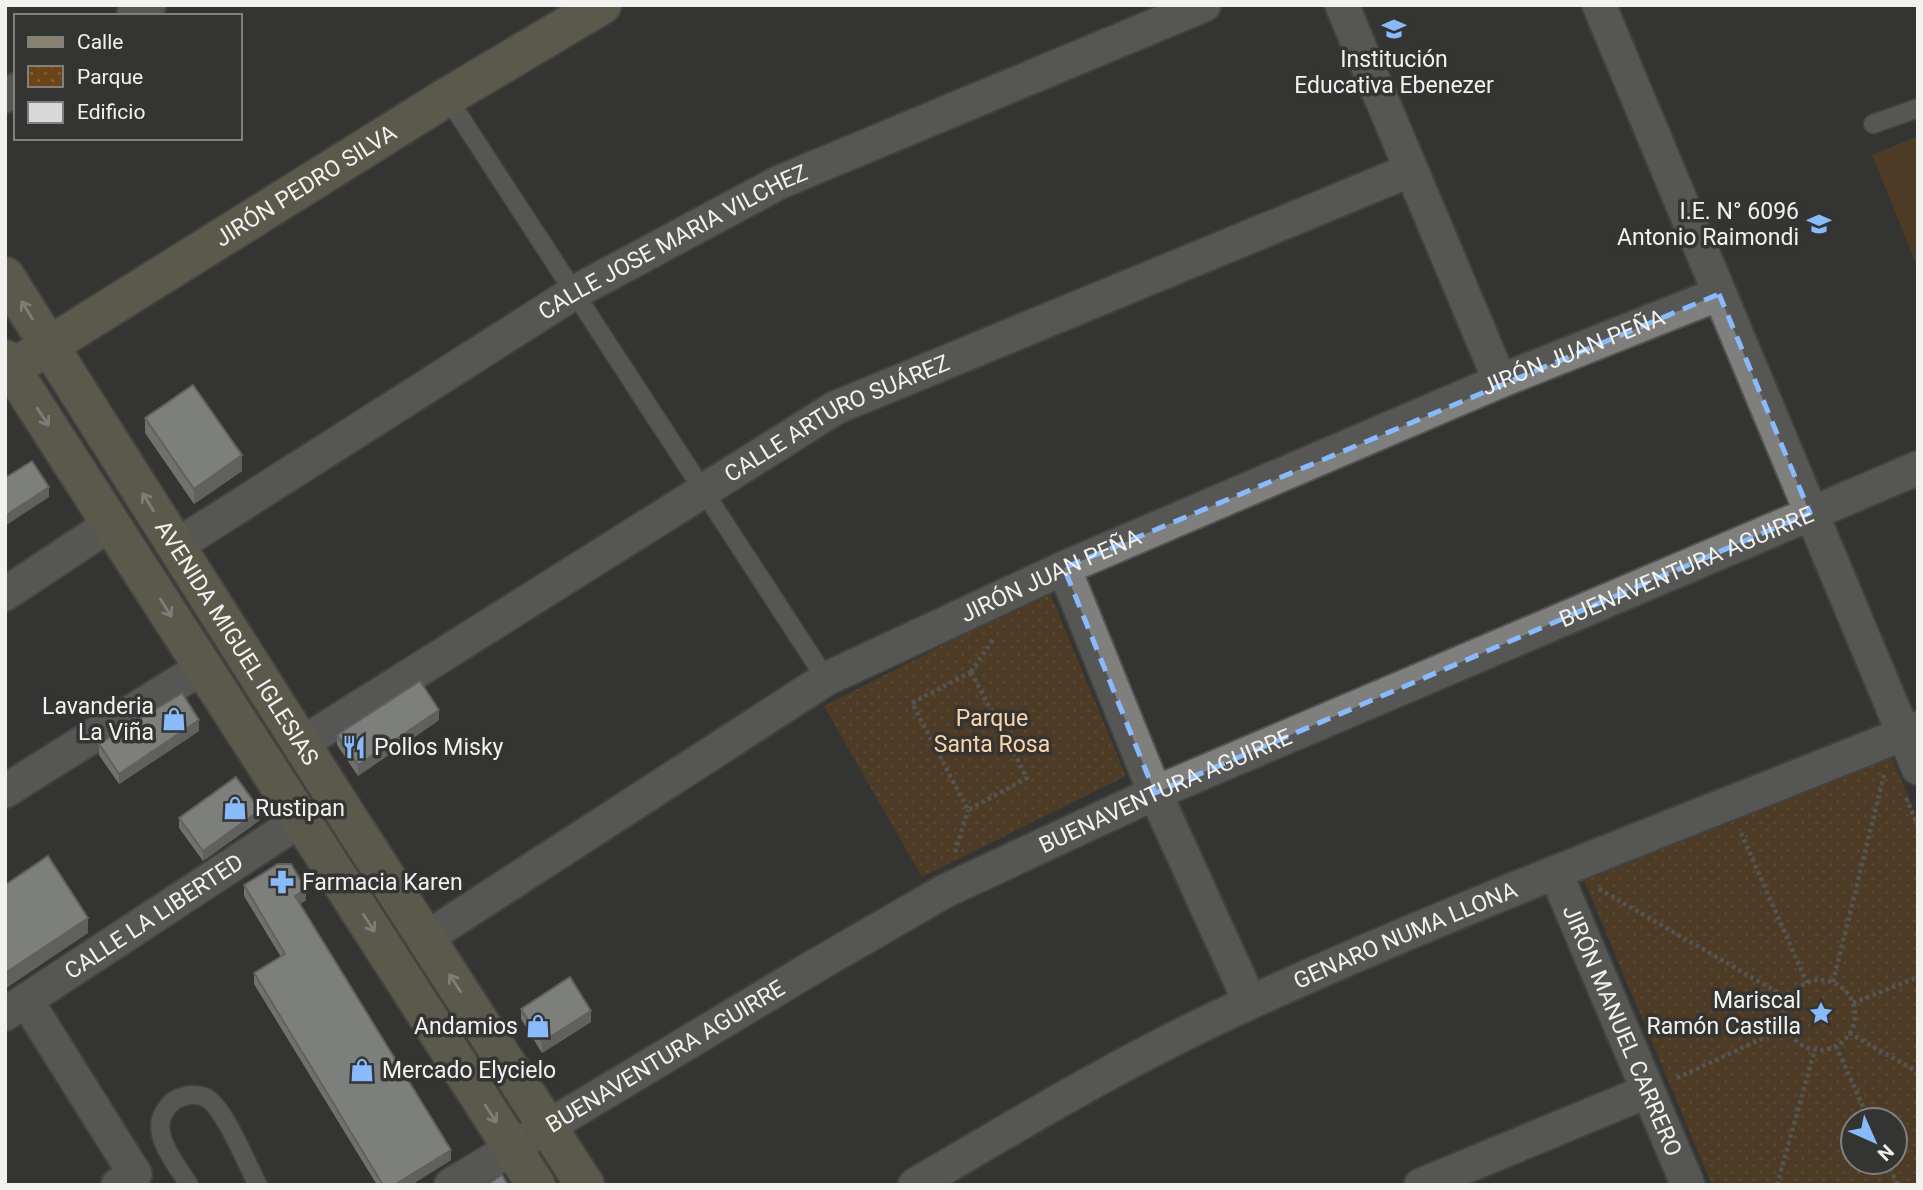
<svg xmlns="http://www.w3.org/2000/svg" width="1923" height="1190" font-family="Roboto,sans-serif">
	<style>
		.grass { fill: #6b4417 }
		.park { fill: url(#park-dots); fill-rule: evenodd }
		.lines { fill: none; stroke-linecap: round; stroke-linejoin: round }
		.lane-casing { stroke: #535452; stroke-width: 21 }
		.street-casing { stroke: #535452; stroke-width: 37 }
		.secondary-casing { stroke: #535452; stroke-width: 42 }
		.path { stroke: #7b7c7a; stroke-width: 4.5; stroke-dasharray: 3.5 3.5; stroke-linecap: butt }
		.lane { stroke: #7f7f7d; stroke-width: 18 }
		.street { stroke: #7f7f7d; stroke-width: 33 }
		.secondary { stroke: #89836b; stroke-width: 38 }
		.wall { fill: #b8bbb9 }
		.shaded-wall { fill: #969896 }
		.building { fill: #d6d9d7; stroke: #969896; stroke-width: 2 }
		.oneway { stroke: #d7d6cf }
		.marked { fill: none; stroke: #89bafc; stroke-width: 5; stroke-dasharray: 14 9; stroke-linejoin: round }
		.labels { text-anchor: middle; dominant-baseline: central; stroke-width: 7; stroke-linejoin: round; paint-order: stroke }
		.poi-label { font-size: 23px; fill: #f1f2f0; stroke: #343533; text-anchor: end }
		.street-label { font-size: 23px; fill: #f1f2f0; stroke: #343533 }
		.park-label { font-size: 23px; fill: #fcd4ac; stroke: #343533 }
	</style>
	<defs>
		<pattern id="park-dots" width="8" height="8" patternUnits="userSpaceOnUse" patternTransform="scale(1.75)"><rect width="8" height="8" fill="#6b4417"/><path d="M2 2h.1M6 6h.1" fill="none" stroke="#815f39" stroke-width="1.8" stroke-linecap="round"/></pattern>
	</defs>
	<rect width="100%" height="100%" fill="#343533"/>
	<path class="grass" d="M1918,136V268L1872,155Z"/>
	<path class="park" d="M1049,591L1126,776L922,877L824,706Z
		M1889,751L1918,820V1185H1712L1584,880ZM1853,1120H1895V1162H1853Z"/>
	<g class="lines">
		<g class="lane-casing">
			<path id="lane" d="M447,97L826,679
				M1873,124L1918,108
				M189,1185C176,1163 147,1132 167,1108C171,1103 173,1100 179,1098C187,1095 197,1094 205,1097C224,1106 247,1165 258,1185"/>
		</g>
		<g class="street-casing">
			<g id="street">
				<path d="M1342,5L1500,381"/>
				<path d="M1599,5L1918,768"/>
				<path d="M133,16L149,5"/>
				<path d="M5,96L16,90"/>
				<path id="s1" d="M176,546L575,292L780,182L1204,5"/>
				<path d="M1064,568L1155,793L1250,1002"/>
				<path d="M5,594L112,523"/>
				<path id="s2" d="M301,744L835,408L1411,170"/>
				<path d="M5,791L203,667"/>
				<path id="s3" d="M1556,874L1688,1185"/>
				<path id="s4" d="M426,938L826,679L1064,568L1500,381L1719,294"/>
				<path d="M26,1000L135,1174L118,1185"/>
				<path id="s5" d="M5,1014L302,819"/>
				<path id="s6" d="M451,1185L815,966L945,891L1155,793L1918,468"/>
				<path id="s7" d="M915,1185C1025,1120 1135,1054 1251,1002C1469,902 1696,818 1918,728"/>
				<path d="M1421,1185L1648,1091"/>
			</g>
		</g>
		<g class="secondary-casing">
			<g id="secondary">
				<path id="s8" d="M5,276L350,821L585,1185"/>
				<path id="s9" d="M29,358L447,97L602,5"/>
				<path d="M5,359L536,1185"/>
			</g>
		</g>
		<path class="path" d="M971,672L1027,778L968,810L912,703Z
			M971,672L994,638
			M1906,798L1918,826
			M1741,833L1807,983
			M955,852L968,810
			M1599,889L1789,999
			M1785 1015a35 35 0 1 1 70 0a35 35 0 1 1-70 0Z
			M1833,982L1884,775
			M1853,1003L1918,977
			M1849,1033L1918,1072
			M1836,1046L1869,1120
			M1677,1078L1787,1027
			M1887,1162L1898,1185
			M1777,1185L1815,1049"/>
		<use href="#lane" class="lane"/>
		<use href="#street" class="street"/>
		<use href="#secondary" class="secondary"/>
	</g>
	<path class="wall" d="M145,418L242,471L194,504L145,433Z
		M439,720L358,776L337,745V735Z
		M199,731L119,784L99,755V744Z
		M179,818L260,820L203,861L179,828Z
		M244,885L306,900L300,904L451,1160L411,1185H377L254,984V973L281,957L244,896Z
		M521,1009L591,1022L542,1053L521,1019Z"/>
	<path class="shaded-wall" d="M242,455V471L194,504V489Z
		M49,487V497L5,526V516Z
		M439,710V720L358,776V765Z
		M199,720V731L119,784V774Z
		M260,810V820L203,861V851Z
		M306,889V900L295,907V896Z
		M88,918V933L5,989V973Z
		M591,1011V1022L542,1053V1042Z
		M451,1150V1160L411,1185H394Z"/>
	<path class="building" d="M193,385L242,455L194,489L145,418Z
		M32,461L49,487L5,516V478Z
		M420,681L439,710L358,765L337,735Z
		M182,693L199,720L119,774L99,744Z
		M236,777L260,810L203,851L179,818Z
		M48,856L88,918L5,973V885Z
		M278,864H291L306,889L295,896L451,1150L394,1185H383L254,973L285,954L244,885Z
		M570,977L591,1011L542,1042L521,1009Z
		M502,1175L508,1185H487Z"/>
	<defs><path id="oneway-shaft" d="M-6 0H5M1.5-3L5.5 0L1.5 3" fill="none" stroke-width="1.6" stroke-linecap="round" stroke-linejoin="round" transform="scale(1.75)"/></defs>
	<g class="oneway">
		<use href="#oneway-shaft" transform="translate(27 310) rotate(-122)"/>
		<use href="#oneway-shaft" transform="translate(43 417) rotate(57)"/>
		<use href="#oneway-shaft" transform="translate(148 502) rotate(-122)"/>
		<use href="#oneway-shaft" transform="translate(166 608) rotate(58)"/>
		<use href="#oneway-shaft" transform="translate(369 923) rotate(57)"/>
		<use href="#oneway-shaft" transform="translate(455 983) rotate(-123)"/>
		<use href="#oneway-shaft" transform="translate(491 1114) rotate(57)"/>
	</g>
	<path d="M0 0H1923V1190H0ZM1719,294L1810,513L1155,793L1064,568Z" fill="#343533" fill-opacity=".55" fill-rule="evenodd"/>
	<path class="marked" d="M1719,294L1810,513L1155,793L1064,568Z"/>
	<defs>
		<g id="school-bare" transform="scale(1.89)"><path d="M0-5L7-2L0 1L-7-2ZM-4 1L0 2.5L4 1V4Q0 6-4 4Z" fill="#89bafc" stroke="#343533" stroke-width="2.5" paint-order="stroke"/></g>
		<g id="shop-bare" transform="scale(1.89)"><path d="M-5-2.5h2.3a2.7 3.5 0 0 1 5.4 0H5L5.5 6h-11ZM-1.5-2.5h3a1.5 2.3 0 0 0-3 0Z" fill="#89bafc" stroke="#343533" stroke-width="2.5" paint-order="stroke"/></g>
		<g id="restaurant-bare" transform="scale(1.89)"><path d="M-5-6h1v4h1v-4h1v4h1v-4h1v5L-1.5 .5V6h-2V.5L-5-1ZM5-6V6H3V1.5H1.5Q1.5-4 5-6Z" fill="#89bafc" stroke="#343533" stroke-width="2.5" paint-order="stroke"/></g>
		<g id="pharmacy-bare" transform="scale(1.89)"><path d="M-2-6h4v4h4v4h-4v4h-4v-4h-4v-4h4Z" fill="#89bafc" stroke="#343533" stroke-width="2.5" paint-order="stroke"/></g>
		<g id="sight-bare" transform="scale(1.89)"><path d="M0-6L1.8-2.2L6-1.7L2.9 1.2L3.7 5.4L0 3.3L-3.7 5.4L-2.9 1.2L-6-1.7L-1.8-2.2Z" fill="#89bafc" stroke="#343533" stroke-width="2.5" paint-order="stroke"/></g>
	</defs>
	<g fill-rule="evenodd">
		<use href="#school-bare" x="1394" y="29"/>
		<use href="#school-bare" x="1819" y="224"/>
		<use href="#shop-bare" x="174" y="719"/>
		<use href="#restaurant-bare" x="354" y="747"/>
		<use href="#shop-bare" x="235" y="808"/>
		<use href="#pharmacy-bare" x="282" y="882"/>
		<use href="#sight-bare" x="1821" y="1013"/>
		<use href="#shop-bare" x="538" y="1026"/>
		<use href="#shop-bare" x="362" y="1070"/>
	</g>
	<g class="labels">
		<g class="poi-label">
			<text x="1394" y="59" text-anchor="middle">Institución<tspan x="1394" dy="26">Educativa Ebenezer</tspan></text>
			<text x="1799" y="211">I.E. N° 6096<tspan x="1799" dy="26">Antonio Raimondi</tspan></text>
			<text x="154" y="706">Lavanderia<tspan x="154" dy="26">La Viña</tspan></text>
			<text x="374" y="747" text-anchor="start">Pollos Misky</text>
			<text x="255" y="808" text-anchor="start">Rustipan</text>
			<text x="302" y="882" text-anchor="start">Farmacia Karen</text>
			<text x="1801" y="1000">Mariscal<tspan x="1801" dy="26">Ramón Castilla</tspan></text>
			<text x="518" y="1026">Andamios</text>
			<text x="382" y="1070" text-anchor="start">Mercado Elycielo</text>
		</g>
		<g class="street-label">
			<text stroke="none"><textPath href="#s9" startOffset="326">JIRÓN PEDRO SILVA</textPath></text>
			<text stroke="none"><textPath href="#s1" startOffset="583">CALLE JOSE MARIA VILCHEZ</textPath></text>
			<text stroke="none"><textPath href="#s4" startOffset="1292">JIRÓN JUAN PEÑA</textPath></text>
			<text stroke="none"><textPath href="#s2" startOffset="628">CALLE ARTURO SUÁREZ</textPath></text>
			<text stroke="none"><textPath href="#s6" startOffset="1384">BUENAVENTURA AGUIRRE</textPath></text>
			<text stroke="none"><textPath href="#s4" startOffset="724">JIRÓN JUAN PEÑA</textPath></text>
			<text stroke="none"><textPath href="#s8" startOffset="434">AVENIDA MIGUEL IGLESIAS</textPath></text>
			<text stroke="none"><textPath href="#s6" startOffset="817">BUENAVENTURA AGUIRRE</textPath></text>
			<text stroke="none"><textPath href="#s5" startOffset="178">CALLE LA LIBERTED</textPath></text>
			<text stroke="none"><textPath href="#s7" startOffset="551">GENARO NUMA LLONA</textPath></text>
			<text stroke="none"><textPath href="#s3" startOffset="170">JIRÓN MANUEL CARRERO</textPath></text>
			<text stroke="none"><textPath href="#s6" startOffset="250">BUENAVENTURA AGUIRRE</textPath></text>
		</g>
		<g class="park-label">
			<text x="992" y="718">Parque<tspan x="992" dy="26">Santa Rosa</tspan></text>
		</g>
	</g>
	<rect width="1923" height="1190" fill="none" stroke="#f1f2f0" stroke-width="14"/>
	<rect x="14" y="14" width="228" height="126" fill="#343533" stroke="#80817f" stroke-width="2"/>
	<rect x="28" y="37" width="35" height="10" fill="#89836b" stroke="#80817f" stroke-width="2"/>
	<text x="77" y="49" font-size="21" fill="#f1f2f0">Calle</text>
	<rect x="28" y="66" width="35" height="21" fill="url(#park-dots)" stroke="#80817f" stroke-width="2"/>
	<text x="77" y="84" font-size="21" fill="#f1f2f0">Parque</text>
	<rect x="28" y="102" width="35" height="21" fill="#d6d9d7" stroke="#80817f" stroke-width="2"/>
	<text x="77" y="119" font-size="21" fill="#f1f2f0">Edificio</text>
	<g transform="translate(1874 1141) rotate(135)"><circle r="33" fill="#343533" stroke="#80817f" stroke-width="2"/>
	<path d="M0-5L12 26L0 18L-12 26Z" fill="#89bafc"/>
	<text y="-10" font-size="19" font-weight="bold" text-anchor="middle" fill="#f1f2f0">N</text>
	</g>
</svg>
